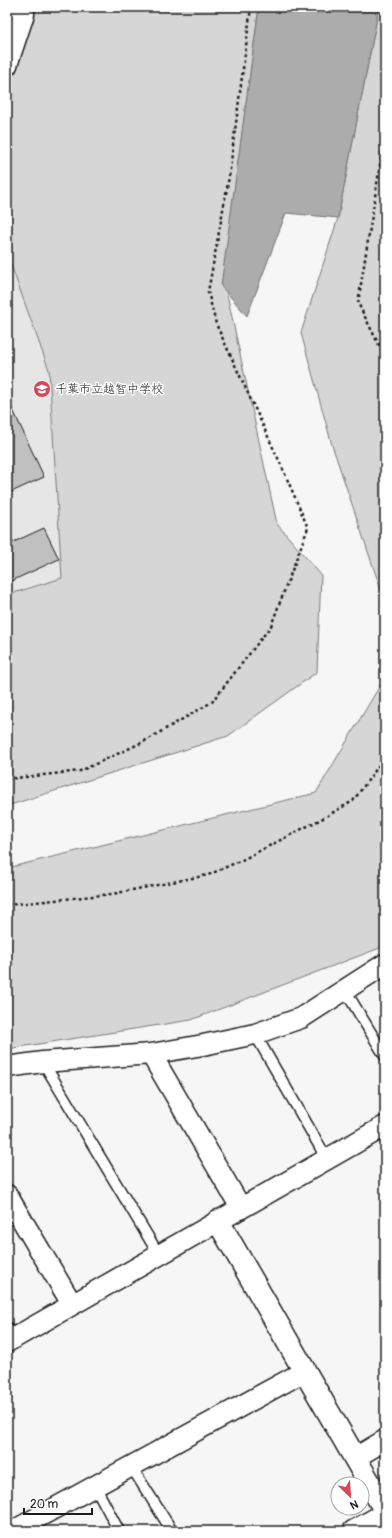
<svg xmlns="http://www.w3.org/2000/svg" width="392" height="1538" font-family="Pangolin,'Klee One',sans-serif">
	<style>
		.built { fill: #e6e6e6 }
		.green { fill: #d6d6d6; stroke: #797979 }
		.water { fill: #acacac; stroke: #727272 }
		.building { fill: #c0c0c0; stroke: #1c1c1c }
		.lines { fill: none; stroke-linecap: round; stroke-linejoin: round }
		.lane-casing { stroke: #1c1c1c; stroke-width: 13 }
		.street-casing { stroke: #1c1c1c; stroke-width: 23 }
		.secondary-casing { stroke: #1c1c1c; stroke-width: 25 }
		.path { stroke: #1c1c1c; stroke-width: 2.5; stroke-dasharray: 3 3; stroke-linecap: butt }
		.lane { stroke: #fff; stroke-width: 10 }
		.street { stroke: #fff; stroke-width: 20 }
		.secondary { stroke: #fff; stroke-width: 22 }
		.labels { text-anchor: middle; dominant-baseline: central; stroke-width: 3; stroke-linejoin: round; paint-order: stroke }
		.poi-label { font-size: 12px; fill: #1c1c1c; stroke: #fff; text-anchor: start }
	</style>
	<rect width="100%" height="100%" fill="#f6f6f6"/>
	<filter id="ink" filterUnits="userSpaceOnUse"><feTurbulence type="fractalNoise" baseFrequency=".025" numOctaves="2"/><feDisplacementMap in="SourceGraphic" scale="8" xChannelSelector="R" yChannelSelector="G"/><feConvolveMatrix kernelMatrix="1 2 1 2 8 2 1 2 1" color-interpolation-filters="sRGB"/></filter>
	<g filter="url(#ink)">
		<path class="built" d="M7,176L73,198L82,580L7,603Z"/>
		<path class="green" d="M7,7H259L223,276L277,524L321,575L317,672L228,736L7,806V595L62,578L49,370L7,254Z
			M379,7H385V602L332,445L301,333L338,218Z
			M385,677V946L191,1020L7,1049V868L316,793Z"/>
		<path class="water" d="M259,7H379L338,218L286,213L247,316L221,286Z"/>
		<path class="building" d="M7,397L44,477L7,494Z
			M44,528L59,559L7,583V545Z"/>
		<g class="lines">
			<g class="lane-casing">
				<path id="lane" d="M345,990L385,1056
					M255,1034L327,1159
					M43,1062L159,1255
					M7,1327L13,1338
					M131,1466L172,1531
					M95,1486L119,1531"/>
			</g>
			<g class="street-casing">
				<path id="street" d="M7,65L24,14L15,7
					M151,1054L241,1208
					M7,1067L43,1062L151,1054L203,1045L255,1034L301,1018L385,964
					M7,1195L72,1304
					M7,1342L385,1126
					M355,1458L385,1440
					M13,1531L305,1371
					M353,1531L385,1513"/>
			</g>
			<g class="secondary-casing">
				<path id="secondary" d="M218,1221L385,1510"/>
			</g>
			<path class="path" d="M385,134L358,303L385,357
				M7,779L80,771L143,742L212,702L271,626L308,528L282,467L216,324L208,292L229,177L251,7
				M7,905L112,894L208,875L242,860L327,816L353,801L385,757"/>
			<use href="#lane" class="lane"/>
			<use href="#street" class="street"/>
			<use href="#secondary" class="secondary"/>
		</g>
	</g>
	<defs>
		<g id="school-disc" transform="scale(0.9)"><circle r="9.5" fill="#d1495b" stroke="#fff"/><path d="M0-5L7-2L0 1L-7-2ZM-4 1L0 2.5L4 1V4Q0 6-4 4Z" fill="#fff"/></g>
	</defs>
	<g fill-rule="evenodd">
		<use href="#school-disc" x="42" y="389"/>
	</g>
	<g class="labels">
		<g class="poi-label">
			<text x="55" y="389">千葉市立越智中学校</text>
		</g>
	</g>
	<rect width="392" height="1538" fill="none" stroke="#fff" stroke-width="24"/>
	<rect x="12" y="12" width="368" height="1514" fill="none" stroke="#1c1c1c" stroke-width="1.5" filter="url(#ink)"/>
	<g transform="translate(350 1496) rotate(155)"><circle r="19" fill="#ffffff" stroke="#a4a4a4"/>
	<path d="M0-3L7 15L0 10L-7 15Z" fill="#d1495b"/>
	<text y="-6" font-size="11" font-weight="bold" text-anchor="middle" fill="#1c1c1c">N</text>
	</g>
	<path d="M24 1508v6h68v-6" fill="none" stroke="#1c1c1c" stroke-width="2"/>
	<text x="30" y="1508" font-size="12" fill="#1c1c1c" stroke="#ffffff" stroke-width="3" paint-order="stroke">20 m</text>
</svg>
